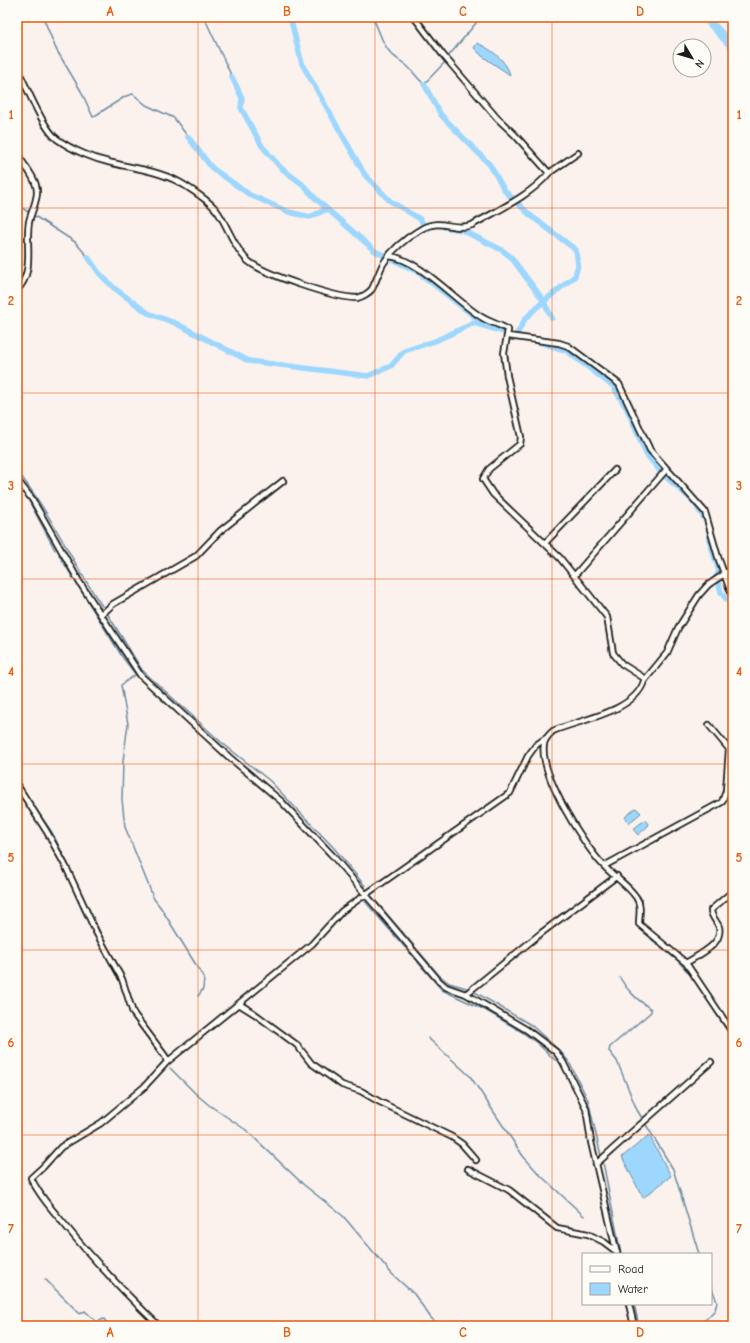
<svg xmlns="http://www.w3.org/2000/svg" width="750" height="1343" font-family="'Comic Neue',sans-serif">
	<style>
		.water { fill: #9dd7fe; stroke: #698ca4 }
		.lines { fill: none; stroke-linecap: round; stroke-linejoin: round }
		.stream { stroke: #698ca4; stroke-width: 1.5 }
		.canal { stroke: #9dd7fe; stroke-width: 5.5 }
		.river { stroke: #9dd7fe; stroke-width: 9 }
		.street-casing { stroke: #1c1c1c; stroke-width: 8 }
		.street { stroke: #fdfcf7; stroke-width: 4.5 }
		.grid { fill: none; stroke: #e8590c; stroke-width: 1; stroke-opacity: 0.55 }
		.neatline { fill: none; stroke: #e8590c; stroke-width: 1.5 }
		.grid-label { font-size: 13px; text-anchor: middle; font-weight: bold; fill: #e8590c }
	</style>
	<rect width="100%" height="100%" fill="#fcf2ed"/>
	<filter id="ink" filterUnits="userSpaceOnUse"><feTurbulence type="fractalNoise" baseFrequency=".025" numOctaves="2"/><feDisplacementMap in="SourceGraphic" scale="8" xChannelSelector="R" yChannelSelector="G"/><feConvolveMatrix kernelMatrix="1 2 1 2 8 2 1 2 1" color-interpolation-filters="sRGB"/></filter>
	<g filter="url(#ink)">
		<path class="water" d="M477,43C490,48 507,61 510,75L482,56L474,48Z
			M636,808L641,813L629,823L625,817Z
			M645,820L649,825L638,835L633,829Z
			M649,1135L671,1176L643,1198L622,1157Z"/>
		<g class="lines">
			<path class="stream" d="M43,17L56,49L81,91L93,117L126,96L133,94L146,105L174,118L188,137
				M204,17L232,77
				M372,17C379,28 381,42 389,51C394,58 400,60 406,65C412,70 417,78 424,84L446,61
				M447,58L481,17
				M17,205L30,213
				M33,215L75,242L88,257
				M17,471C50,512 72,562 102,606
				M17,484L28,499L55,550
				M59,555L123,658L136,675L167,703
				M107,613L142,670L221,742L270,781L334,848L365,886
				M135,675L121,685L128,724L123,761L122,800L125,827L154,899L161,908L204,978L203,989L198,996
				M17,781L53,834L109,951
				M17,791L45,832L64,869L82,910L119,980L128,1005
				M369,893L439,975L449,983L470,989
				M362,898L442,990L485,1010L522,1032L537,1043L555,1060L560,1061
				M651,939L678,961L696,981
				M124,978L137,1015
				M620,978C628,992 638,1000 651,1009V1012L610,1047L609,1051L617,1061L637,1110L673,1169L699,1254
				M473,991L531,1025L561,1052L569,1062L588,1100L601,1156
				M705,996L733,1040
				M132,1016L161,1057
				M150,1033L160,1046
				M428,1038L470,1076L523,1156L539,1174L584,1216
				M170,1068L196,1094L209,1105L246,1130L304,1185L343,1216L392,1274L414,1294L431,1318L440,1326
				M603,1162L621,1254
				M17,1168L21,1173
				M28,1182C67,1234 109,1281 155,1326
				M45,1279L80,1314L85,1311L97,1322L104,1319L109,1326
				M634,1304L639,1326
				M699,1326L715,1310L717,1302L711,1286"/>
			<path class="canal" d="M290,17L302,64L365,175L390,201L420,219L427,229L435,225
				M232,77L242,98L241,108L262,146L281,168L301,183L317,200L375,251L418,272L484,324
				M424,84L441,115L490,165L505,191L530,215L576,250L578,265L575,276L537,307L525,319L517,334
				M188,137L212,168L250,195L289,212L310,217L327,209
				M444,227L462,230L502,250L511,257L543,300L552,318
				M88,257L99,273L114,288L148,313L175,323L249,361L368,376L391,366L404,351L435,341L474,323L504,332
				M532,340L567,351L610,384
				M614,388L627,409L646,454L660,471
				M665,476L693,501L706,521
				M709,533L711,546L719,571L716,577
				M719,584L721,592L730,604V611L733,619"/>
			<path class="river" d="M705,17L733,47"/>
			<g class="street-casing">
				<path id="street" d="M17,68C26,85 43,129 57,139C72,150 94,159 112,163C134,168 158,171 179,182C188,187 211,202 217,211C228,226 233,246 247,260C262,274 335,298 357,298C362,297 369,293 372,289C376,281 379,272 383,264C391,251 405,239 418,231C440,216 451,232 472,225C498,210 530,196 549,173L515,135L497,118L443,55L414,17
					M17,154C24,165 37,179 37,192C37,202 31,212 29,222C25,245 35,272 17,290
					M549,173L578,153
					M389,256C420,259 457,303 483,318C491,323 500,324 508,330L504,353L507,376L521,437L520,444L489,469L483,479L493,494L560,558L607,617L613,653L622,664L644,678V681
					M508,336L559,343L568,346L619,384L650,450L705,512L718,557L733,598
					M17,480L32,499L80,583L141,676L229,757L281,801L332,855L439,981L446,987L466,994L527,1030L556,1052L563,1062L586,1108L591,1142L617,1254
					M546,542L615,470
					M733,568L708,585L699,595L678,628L667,653L644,681C635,712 578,720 553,731C549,735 545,738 544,744C539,774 583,844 603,865C614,877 627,884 636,897C642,905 639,915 639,924L686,963L733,1033
					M575,575L666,470
					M101,615L113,604L196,556L220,531L283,481
					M17,785L47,832L66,867L96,932L122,979L133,1013L165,1056L167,1062
					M604,866L722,802L726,791L729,749L709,725
					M686,963C698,955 723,945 719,927C717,921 711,917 711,910L733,891
					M466,994L540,934L617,876
					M239,1004L255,1014L297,1045L311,1063L342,1085L361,1091L378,1101L452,1137L462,1144L476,1160
					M596,1164L711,1062
					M468,1169L509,1190L557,1228L588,1234L604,1242L617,1252
					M629,1304L634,1326
					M159,1326C126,1294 94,1261 65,1225C53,1211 39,1195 31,1178L43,1167L61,1147L101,1123L119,1108L144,1087L167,1062L312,944L342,911L510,793L528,756L536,745L546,738"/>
			</g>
			<use href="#street" class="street"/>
		</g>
	</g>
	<path class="grid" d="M198,17V1326M375,17V1326M552,17V1326M17,208H733M17,393H733M17,579H733M17,764H733M17,950H733M17,1135H733"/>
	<rect width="750" height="1343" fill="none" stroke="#fdfcf7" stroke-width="44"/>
	<rect x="582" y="1253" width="130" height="52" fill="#fdfcf7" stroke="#a3a29f"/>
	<rect x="590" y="1266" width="20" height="6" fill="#fdfcf7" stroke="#a3a29f"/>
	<text x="618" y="1273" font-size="12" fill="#1c1c1c">Road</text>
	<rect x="590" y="1283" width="20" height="12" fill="#9dd7fe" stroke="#a3a29f"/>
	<text x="618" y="1293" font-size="12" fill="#1c1c1c">Water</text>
	<g transform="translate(692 58) rotate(128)"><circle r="19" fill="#fdfcf7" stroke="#a3a29f"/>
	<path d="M0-3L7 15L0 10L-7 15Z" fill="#1c1c1c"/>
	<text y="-6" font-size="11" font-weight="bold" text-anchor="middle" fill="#1c1c1c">N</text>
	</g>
	<rect x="22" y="22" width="706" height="1299" class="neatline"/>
	<g class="grid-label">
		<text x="110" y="16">A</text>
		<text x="287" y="16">B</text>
		<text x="463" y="16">C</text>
		<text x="640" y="16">D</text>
		<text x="11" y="119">1</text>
		<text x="739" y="119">1</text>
		<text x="11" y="305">2</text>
		<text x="739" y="305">2</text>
		<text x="11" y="490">3</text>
		<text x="739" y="490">3</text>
		<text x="11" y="676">4</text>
		<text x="739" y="676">4</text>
		<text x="11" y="862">5</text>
		<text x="739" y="862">5</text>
		<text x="11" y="1047">6</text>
		<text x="739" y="1047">6</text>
		<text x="11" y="1233">7</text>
		<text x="739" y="1233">7</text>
		<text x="110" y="1337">A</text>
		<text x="287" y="1337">B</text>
		<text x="463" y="1337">C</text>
		<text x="640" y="1337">D</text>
	</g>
</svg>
